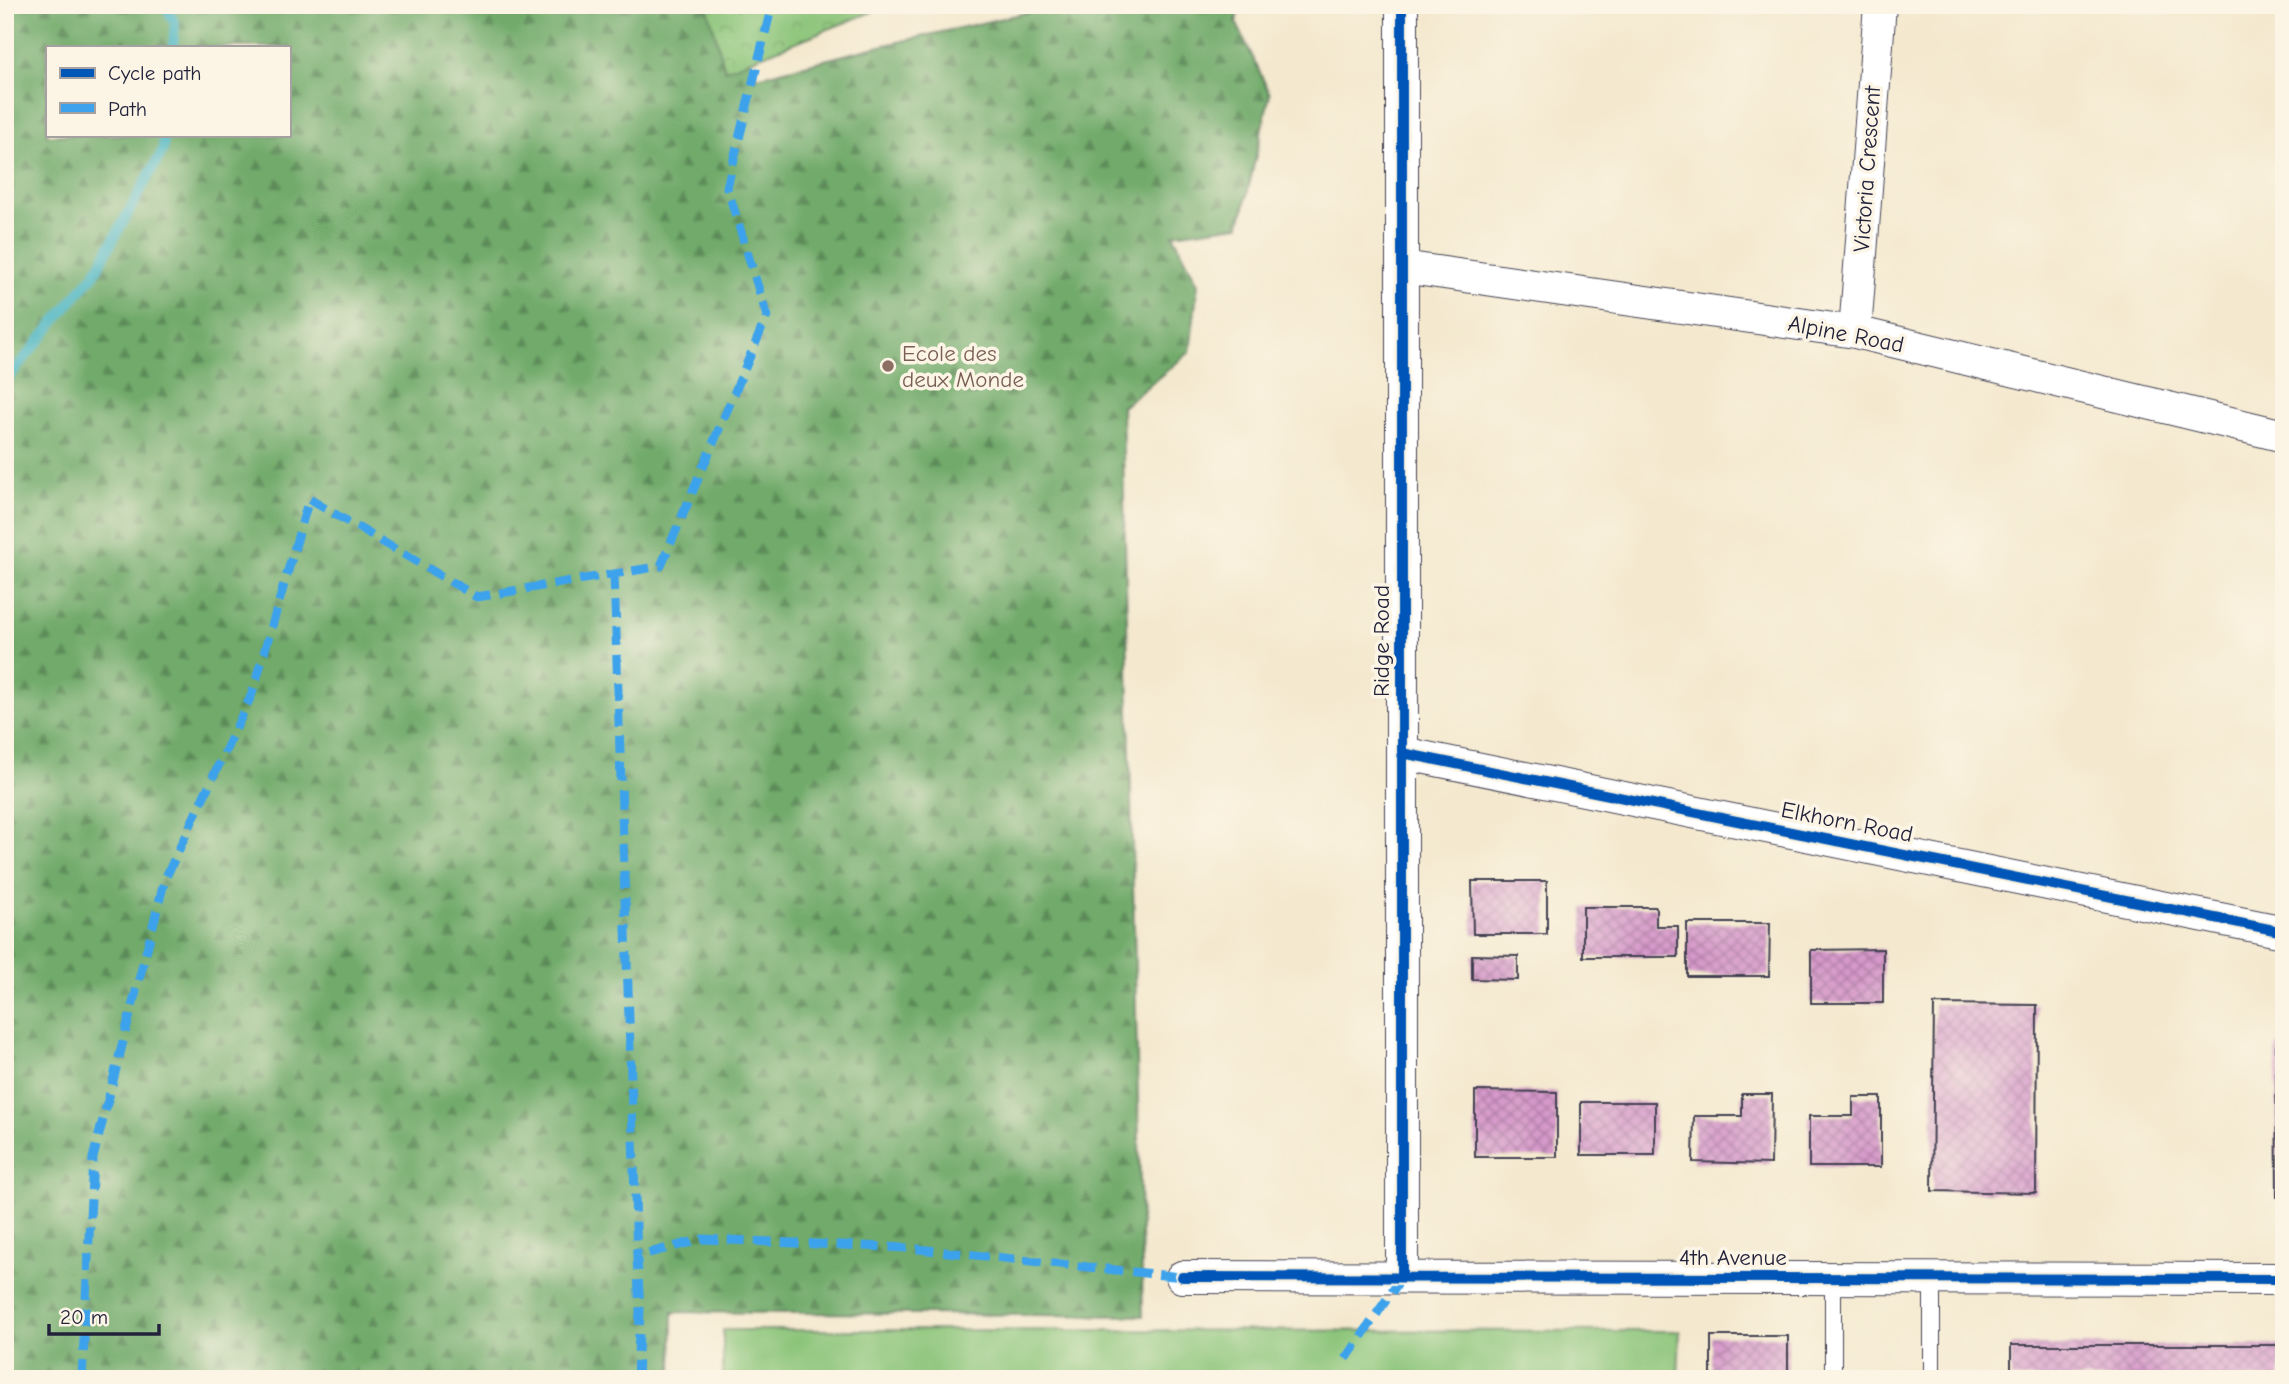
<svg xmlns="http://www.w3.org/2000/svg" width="2289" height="1384" font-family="'Comic Neue',sans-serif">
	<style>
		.forest { fill: url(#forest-firs); stroke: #4a6652; stroke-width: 2; fill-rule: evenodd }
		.park { fill: url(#park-crowns); stroke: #57745a; stroke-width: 2 }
		.pitch { fill: #8cc57a; stroke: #57745a; stroke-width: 2 }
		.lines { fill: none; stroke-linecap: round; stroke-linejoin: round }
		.stream { stroke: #45b3c1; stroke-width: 10 }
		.building { fill: url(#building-cross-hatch) }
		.lane-casing { stroke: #424051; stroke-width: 18 }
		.street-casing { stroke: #424051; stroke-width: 34 }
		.lane { stroke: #fff; stroke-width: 16 }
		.street { stroke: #fff; stroke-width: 32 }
		.quiet { stroke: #3ea2ec; stroke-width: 9; stroke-dasharray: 18 9; stroke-linecap: butt }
		.cycleway-casing { stroke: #fcf5e5; stroke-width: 15 }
		.cycleway { stroke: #0057b8; stroke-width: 10 }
		.education-dot { fill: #8d6e63; stroke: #fcf5e5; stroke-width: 2.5 }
		.labels { text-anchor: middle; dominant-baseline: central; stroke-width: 7; stroke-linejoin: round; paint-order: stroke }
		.street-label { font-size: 23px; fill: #22223b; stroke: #fcf5e5 }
		.education-label { font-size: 23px; fill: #785e54; stroke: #fcf5e5; text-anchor: start }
	</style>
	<defs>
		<pattern id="forest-firs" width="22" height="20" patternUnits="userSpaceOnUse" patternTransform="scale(1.75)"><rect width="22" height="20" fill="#71aa6a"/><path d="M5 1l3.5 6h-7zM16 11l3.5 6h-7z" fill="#5c8a58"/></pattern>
		<pattern id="park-crowns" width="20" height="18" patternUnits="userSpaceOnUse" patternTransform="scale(1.75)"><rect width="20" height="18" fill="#8cc57a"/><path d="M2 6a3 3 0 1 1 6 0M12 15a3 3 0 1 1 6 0" fill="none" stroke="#78a96a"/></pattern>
		<pattern id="building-cross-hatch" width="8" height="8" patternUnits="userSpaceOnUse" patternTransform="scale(1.75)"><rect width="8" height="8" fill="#d699ca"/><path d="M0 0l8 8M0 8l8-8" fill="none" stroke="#ad7ca5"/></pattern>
	</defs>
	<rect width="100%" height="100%" fill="#fcf5e5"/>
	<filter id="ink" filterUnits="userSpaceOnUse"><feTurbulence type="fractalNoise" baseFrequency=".0143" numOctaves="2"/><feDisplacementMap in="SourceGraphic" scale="14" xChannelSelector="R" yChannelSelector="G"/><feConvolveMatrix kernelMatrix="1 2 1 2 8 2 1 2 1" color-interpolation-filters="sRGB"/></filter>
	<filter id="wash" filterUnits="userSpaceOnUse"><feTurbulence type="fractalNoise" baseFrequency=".00686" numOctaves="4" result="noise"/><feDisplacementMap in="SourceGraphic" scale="28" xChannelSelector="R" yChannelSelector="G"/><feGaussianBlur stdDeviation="1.57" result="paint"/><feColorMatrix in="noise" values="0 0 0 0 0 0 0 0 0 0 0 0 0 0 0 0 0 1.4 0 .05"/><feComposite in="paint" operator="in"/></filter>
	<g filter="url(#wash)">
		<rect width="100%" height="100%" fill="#f4e9cf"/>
		<path class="forest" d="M5,5H728L757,77L876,47L1060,5H1240L1236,22L1270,94L1240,225L1173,234L1198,284L1190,352L1122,407L1143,1316L673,1312L672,1379H5ZM47,47H289V135H47Z"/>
		<path class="park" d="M707,5H889L725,70Z"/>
		<path class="pitch" d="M723,1330L1679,1331H1680L1678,1379H723Z"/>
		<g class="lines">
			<path class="stream" d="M165,5L175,23L173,47
				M5,382L95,273L163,150L164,135"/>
		</g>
		<g id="blocks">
			<path class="building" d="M1472,881H1547V934H1473Z
				M1583,907H1656V926H1678V957H1583Z
				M1687,923H1770L1769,976H1687Z
				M1883,949V1003H1811V950Z
				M1472,955L1518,956V980L1472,979Z
				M1934,1004L2037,1005L2036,1193L1932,1191Z
				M2276,1046H2284V1197H2277Z
				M1475,1091L1557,1092V1157H1475Z
				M1742,1094H1772L1771,1164L1693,1162L1694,1116H1742Z
				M1853,1097H1881V1167H1809V1116H1853Z
				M1581,1102H1655V1155H1581Z
				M1711,1336H1788V1379H1711Z
				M2011,1345H2280V1379H2011Z"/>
		</g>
	</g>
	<g filter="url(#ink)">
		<use href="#blocks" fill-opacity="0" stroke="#424051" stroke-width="2"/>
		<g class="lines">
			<g class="lane-casing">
				<path id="lane" d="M1833,1278V1379
					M1932,1278V1379"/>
			</g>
			<g class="street-casing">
				<path id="street" d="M1402,5V1277
					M1402,267L1855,332L2284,436
					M1855,332L1880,5
					M1402,753L2284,932
					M1182,1277L2284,1279"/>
			</g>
			<use href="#lane" class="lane"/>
			<use href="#street" class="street"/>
			<path class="quiet" d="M614,574L637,1256
				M1346,1359L1402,1277
				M82,1379L93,1158L165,879L252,694L309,499L477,597L661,566L767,316L727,187L772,5
				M637,1379L640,1310L637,1256L703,1239L909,1248L1182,1277"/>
			<g class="cycleway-casing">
				<path id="cycleway" d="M1402,5V1277
					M1402,753L2284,932
					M1182,1277L2284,1279"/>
			</g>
			<use href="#cycleway" class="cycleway"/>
		</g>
	</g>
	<circle class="education-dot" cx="888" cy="366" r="7"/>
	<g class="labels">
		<g class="street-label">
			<text transform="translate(1867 169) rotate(-86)">Victoria Crescent</text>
			<text transform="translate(1846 334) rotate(11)">Alpine Road</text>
			<text transform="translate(1381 641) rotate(-90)">Ridge Road</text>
			<text transform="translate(1847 822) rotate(11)">Elkhorn Road</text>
			<text x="1733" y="1257">4th Avenue</text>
		</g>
		<g class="education-label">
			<text x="902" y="353">Ecole des<tspan x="902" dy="26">deux Monde</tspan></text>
		</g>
	</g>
	<rect width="2289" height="1384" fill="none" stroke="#fcf5e5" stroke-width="28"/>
	<rect x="46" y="46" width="245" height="91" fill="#fcf5e5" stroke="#a5a1a1" stroke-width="2"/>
	<rect x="60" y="68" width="35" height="10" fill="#0057b8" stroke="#a5a1a1" stroke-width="2"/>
	<text x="108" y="80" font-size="21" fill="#22223b">Cycle path</text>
	<rect x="60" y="103" width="35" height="10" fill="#3ea2ec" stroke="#a5a1a1" stroke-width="2"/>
	<text x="108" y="116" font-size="21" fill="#22223b">Path</text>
	<path d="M49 1324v10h110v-10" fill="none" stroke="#22223b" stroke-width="3.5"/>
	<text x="60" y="1324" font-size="21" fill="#22223b" stroke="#fcf5e5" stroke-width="5" paint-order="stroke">20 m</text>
</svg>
